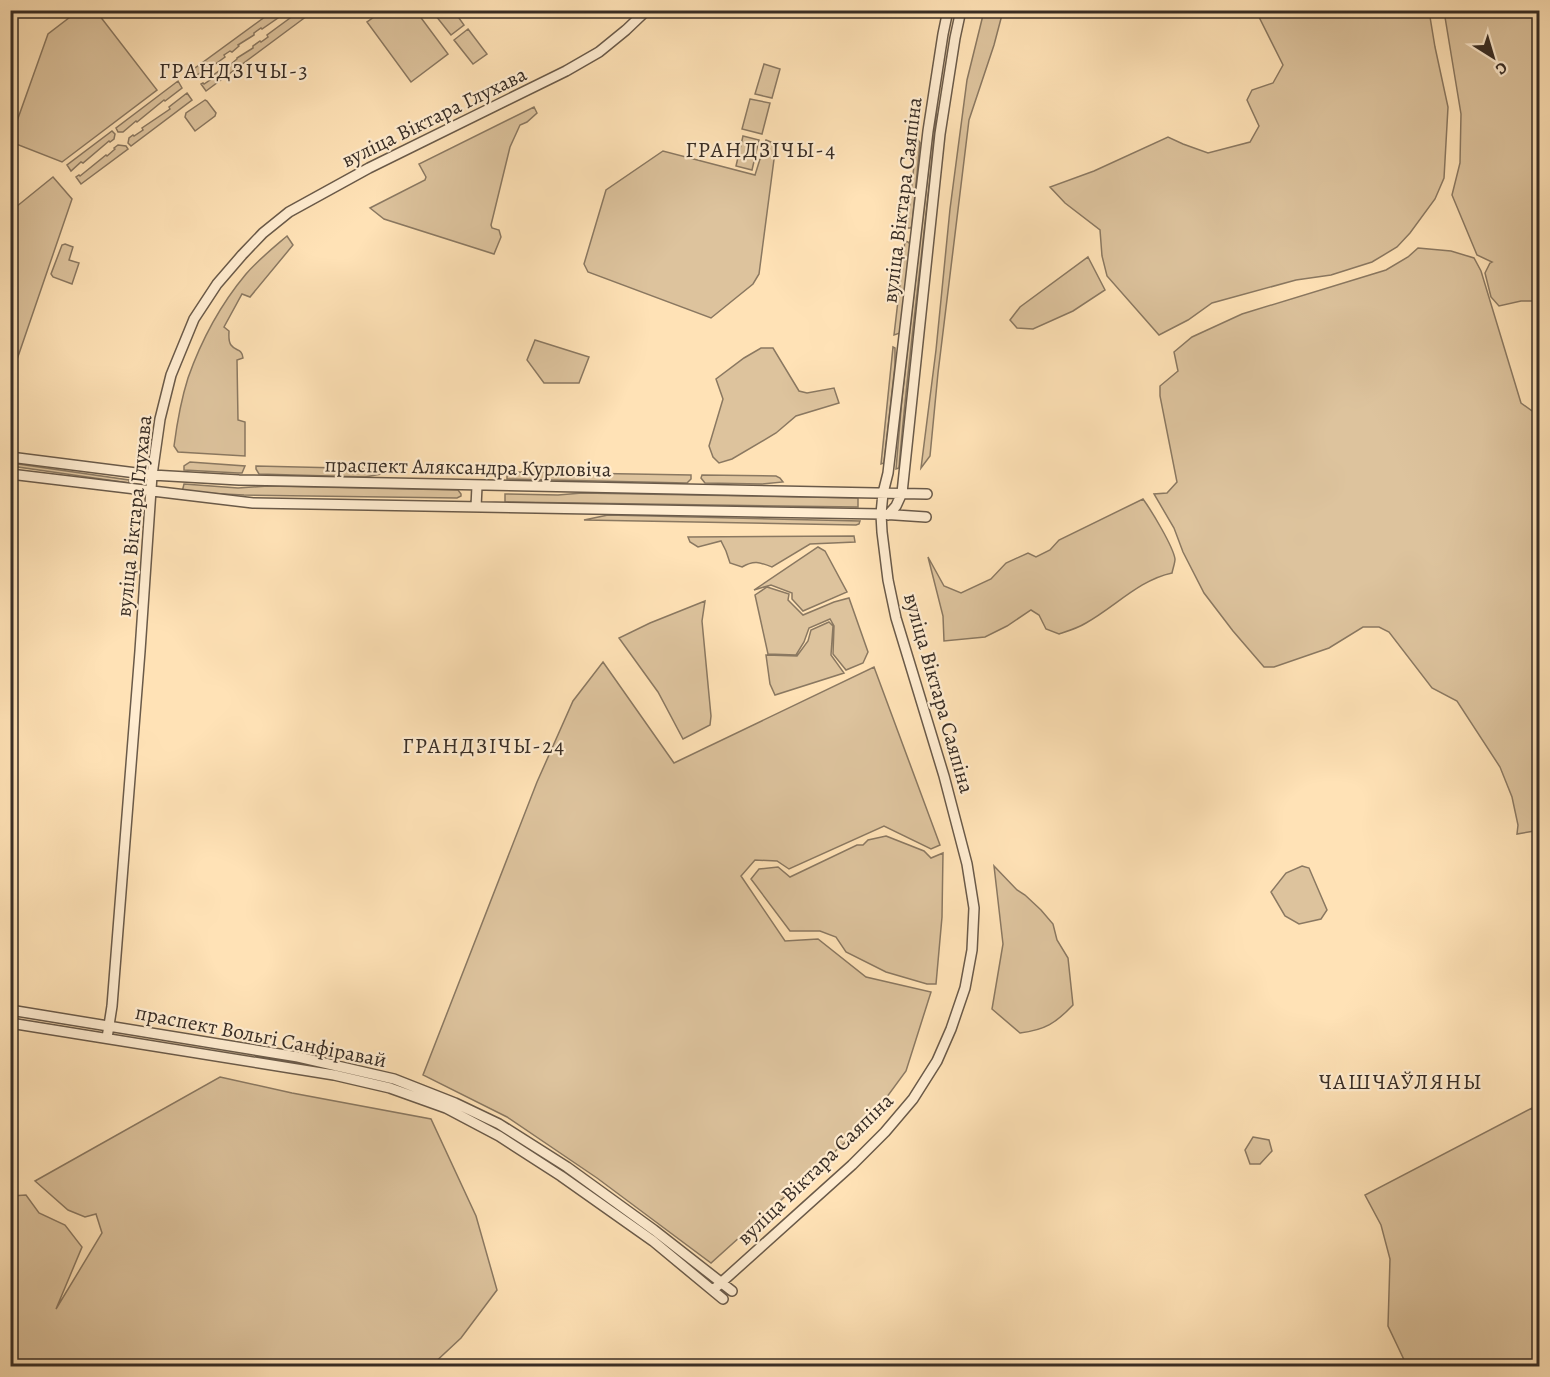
<svg xmlns="http://www.w3.org/2000/svg" width="1550" height="1377" font-family="Alegreya,serif">
<style>
.green{fill:#ddc39d;stroke:#8a7861;stroke-width:1.5}
.lines{fill:none;stroke-linecap:round;stroke-linejoin:round}
.minor-casing{stroke:#6a5a49;stroke-width:12}
.minor{stroke:#ffecd0;stroke-width:9}
.labels{text-anchor:middle;dominant-baseline:central;stroke-width:4.5;stroke-linejoin:round;paint-order:stroke}
.street-label{font-size:21px;fill:#382d25;stroke:#ffecd0}
.neighbourhood-label{font-size:22px;letter-spacing:1.5px;fill:#382d25;stroke:#ffecd0}
</style>
<rect width="100%" height="100%" fill="#ffe2b6"/>
<filter id="stains"><feTurbulence type="fractalNoise" baseFrequency=".00333" numOctaves="4"/><feColorMatrix values="0 0 0 0 .2 0 0 0 0 .09 0 0 0 0 .02 0 0 0 .5 -.17"/></filter>
<radialGradient id="worn" r=".72"><stop offset=".6" stop-color="#630" stop-opacity="0"/><stop offset="1" stop-color="#630" stop-opacity=".3"/></radialGradient>
<path class="green" d="M301 10 309 11 311 13 206 91 201 84 203 83 204 84 213 78 212 76 230 63 231 64 237 59V58L253 48V46L260 41 261 42 268 37 267 35Z
M384 10 416 11 448 54 411 82 367 22Z
M78 11H96L157 90 62 162 11 142V138L48 34Z
M273 11H288L262 29 261 28 254 33V35L238 45 239 46 232 52 230 51 224 55 225 57 207 70 206 69 197 75 198 77 196 78 191 71Z
M432 11H454L464 25 451 35Z
M984 11H1003L994 45 969 120 938 373 930 456 921 468 936 350 950 209 967 80Z
M1256 11H1429L1435 47 1448 107 1444 178 1435 199 1410 233 1397 247 1372 262 1331 275 1296 280 1212 303 1188 320 1159 335 1107 276 1102 256 1100 230 1065 203 1050 187 1094 171 1168 137 1183 144 1208 153 1250 142 1259 126 1247 100 1252 90 1273 83 1283 65Z
M1444 11H1539V301H1521L1499 306 1491 297 1485 273 1490 263 1492 262 1477 255 1452 195 1460 163 1461 114Z
M468 29 487 54 473 64 454 40Z
M764 64 780 69 772 98 755 94Z
M178 81 182 88 165 101 164 100 137 122 136 121 123 132H118L116 128Z
M187 93 192 100 131 146 128 143 129 138 133 135 134 136 143 130 142 128 170 109 169 107Z
M937 93H938C928 219 909 343 899 468L896 469 902 398Z
M750 99 770 103 762 134 742 129Z
M205 100 207 101 216 113 215 116 195 131 185 117 186 113Z
M534 107 537 113 527 122 520 125 510 147 491 225 492 228 499 230 501 237 494 254 384 219 370 208 425 180 426 177 419 164Z
M112 131 115 134 114 139 110 142 109 141 83 163 81 162 71 171 67 165Z
M743 136 759 140 752 170 736 166Z
M917 138 920 143 912 225 911 228H907Z
M766 140 776 144 759 274 753 284 711 318 588 272 584 264 606 190 663 151 755 175Z
M118 145 126 146 128 149 81 184 76 177 79 175 80 176 106 155 107 156 115 149 114 148Z
M53 177 72 199 11 377V211Z
M287 236 293 245 250 297 242 294 224 327 229 331C229 335 228 341 231 345 236 352 242 348 243 358L237 360 238 420 245 422V456L178 452 174 446C177 423 181 400 188 378 201 341 221 304 246 274 258 260 273 248 287 236Z
M905 241 908 242 910 244 909 256 900 333 894 335Z
M65 244 73 247 69 260 79 263 72 284 53 277 51 274 62 245Z
M1418 248 1451 251 1474 258 1481 271 1521 403 1539 416 1540 830 1517 834 1518 825 1512 797 1500 767 1457 701 1432 688 1389 632 1379 627H1363L1329 648 1274 667H1264L1233 631 1204 593 1183 552 1174 528 1154 494 1167 493 1177 482 1160 396V386L1178 371 1174 352 1192 337 1242 314 1386 270 1408 257Z
M1088 257 1105 290 1073 311 1033 329 1017 328 1010 320 1020 307Z
M535 340 589 357 579 383H544L527 360Z
M893 347 895 348V365L884 463 881 464Z
M761 348H773L799 391 807 393 834 388 839 403 796 416 776 433 732 459 719 463 713 457 709 446 723 399 716 379 744 358Z
M190 462 245 466 242 473H238L184 470V466Z
M11 463 129 480V483L11 466Z
M256 466 383 469 387 473 365 477 259 474 256 469Z
M516 472 691 475V479L687 483 507 479V476Z
M702 475 776 476 780 478 783 482 762 484 705 483 701 478Z
M184 484 238 488 268 486 458 490 461 494V496L457 498 244 495 182 492Z
M582 493 858 498V507L505 502V494L558 495Z
M1143 499C1151 510 1173 546 1175 559 1175 563 1173 568 1172 573 1139 580 1115 607 1086 623 1078 628 1068 631 1059 634L1046 629 1039 615 1031 610 1007 626 985 637 944 641 943 616 928 557 944 586 961 593 991 579 1006 563 1028 553 1036 557 1050 550 1059 540Z
M608 515 860 521 859 524 856 525 584 520Z
M854 536 855 542 810 544 772 567C759 562 754 560 742 567L730 563 726 551 721 541 698 547 690 542 688 537Z
M818 547 825 551 847 592 803 611 792 599V593L771 585 754 590Z
M767 587 789 594 788 600 803 615 834 602 849 598 868 652 863 663 846 670 833 654 834 626 830 619 809 628 804 642 796 655 768 654 755 595Z
M705 601 702 621 711 716 710 725 683 739 658 692 619 638 650 623Z
M829 622 833 626 831 655 844 673 775 695 770 684 766 655 797 656 808 641 811 630Z
M603 662 674 763 874 667 940 845 931 849 884 826 789 869 777 861 755 860 741 876 785 941 818 939 866 977 931 992 906 1071 870 1120 711 1263 597 1178 507 1117 423 1075 537 782 573 701Z
M886 836 924 851 931 858 943 853 942 917 936 984H927L886 972 846 952 836 937 820 931H790L751 879 759 869 778 867 790 877 857 845H863L868 840Z
M994 866 1017 890 1025 895 1041 910 1053 924 1057 940 1068 958 1073 1005C1056 1023 1045 1030 1020 1033L992 1009 1003 944Z
M1302 866 1309 868 1327 910 1321 919 1299 924 1285 916 1271 892 1286 873Z
M220 1077 292 1093 431 1119 476 1216 497 1290 461 1338 431 1366H11V1196L26 1195 39 1213 65 1225 82 1247 56 1309 102 1233 96 1214 85 1217 68 1210 35 1181Z
M1532 1108 1540 1126 1539 1364 1535 1366H1407L1388 1326 1390 1259 1381 1225 1365 1195Z
M1253 1137 1269 1140 1272 1151 1260 1164H1250L1245 1150Z"/>
<g class="lines">
<defs>
<path id="minor" d="M10 457 152 475 239 480 927 494
M10 474 253 503 881 514 926 517
M476 507 477 486
M888 515 896 506 902 493 940 134 955 38 961 10
M10 1010 298 1057 394 1079 455 1103 499 1124 567 1167 654 1230 732 1291
M10 1023 334 1075 390 1088 446 1108 499 1136 561 1176 653 1241 723 1299
M107 1038 112 1006 140 651 152 475 160 419 171 375 194 319 217 284 242 255 263 233 289 212 369 168 566 71 599 52 626 30 647 10
M713 1290 852 1165 885 1132 913 1099 937 1061 951 1029 965 988 972 950 974 908 967 864 944 776 896 618 888 580 882 532 881 514 883 493 888 473 928 131 943 34 948 10"/>
</defs>
<use href="#minor" class="minor-casing"/>
<use href="#minor" class="minor"/>
</g>
<g class="labels">
<g class="street-label">
<text transform="translate(434 117) rotate(-26)">вуліца Віктара Глухава</text>
<text transform="translate(902 200) rotate(-83)">вуліца Віктара Саяпіна</text>
<text transform="translate(468 467) rotate(1)">праспект Аляксандра Курловіча</text>
<text transform="translate(134 516) rotate(-84)">вуліца Віктара Глухава</text>
<text transform="translate(939 693) rotate(74)">вуліца Віктара Саяпіна</text>
<text transform="translate(261 1036) rotate(11)">праспект Вольгі Санфіравай</text>
<text transform="translate(815 1169) rotate(-44)">вуліца Віктара Саяпіна</text>
</g>
<g class="neighbourhood-label">
<text x="234" y="71">ГРАНДЗІЧЫ-3</text>
<text x="761" y="150">ГРАНДЗІЧЫ-4</text>
<text x="484" y="746">ГРАНДЗІЧЫ-24</text>
<text x="1401" y="1082">ЧАШЧАЎЛЯНЫ</text>
</g>
</g>
<rect width="1550" height="1377" fill="none" stroke="#ffe2b6" stroke-width="36"/>
<rect x="12" y="12" width="1526" height="1353" fill="none" stroke="#382d25" stroke-width="3"/>
<rect x="18" y="18" width="1514" height="1341" fill="none" stroke="#382d25" stroke-width="1.5"/>
<g transform="translate(1493 57) rotate(143)" stroke="#ffecd0" stroke-width="4.5" paint-order="stroke">
<path d="M0-4.5L10 22L0 15L-10 22Z" fill="#382d25"/>
<text y="-9" font-size="16" font-weight="bold" text-anchor="middle" fill="#382d25">С</text>
</g>
<rect width="100%" height="100%" filter="url(#stains)"/>
<rect width="100%" height="100%" fill="url(#worn)"/>
</svg>
